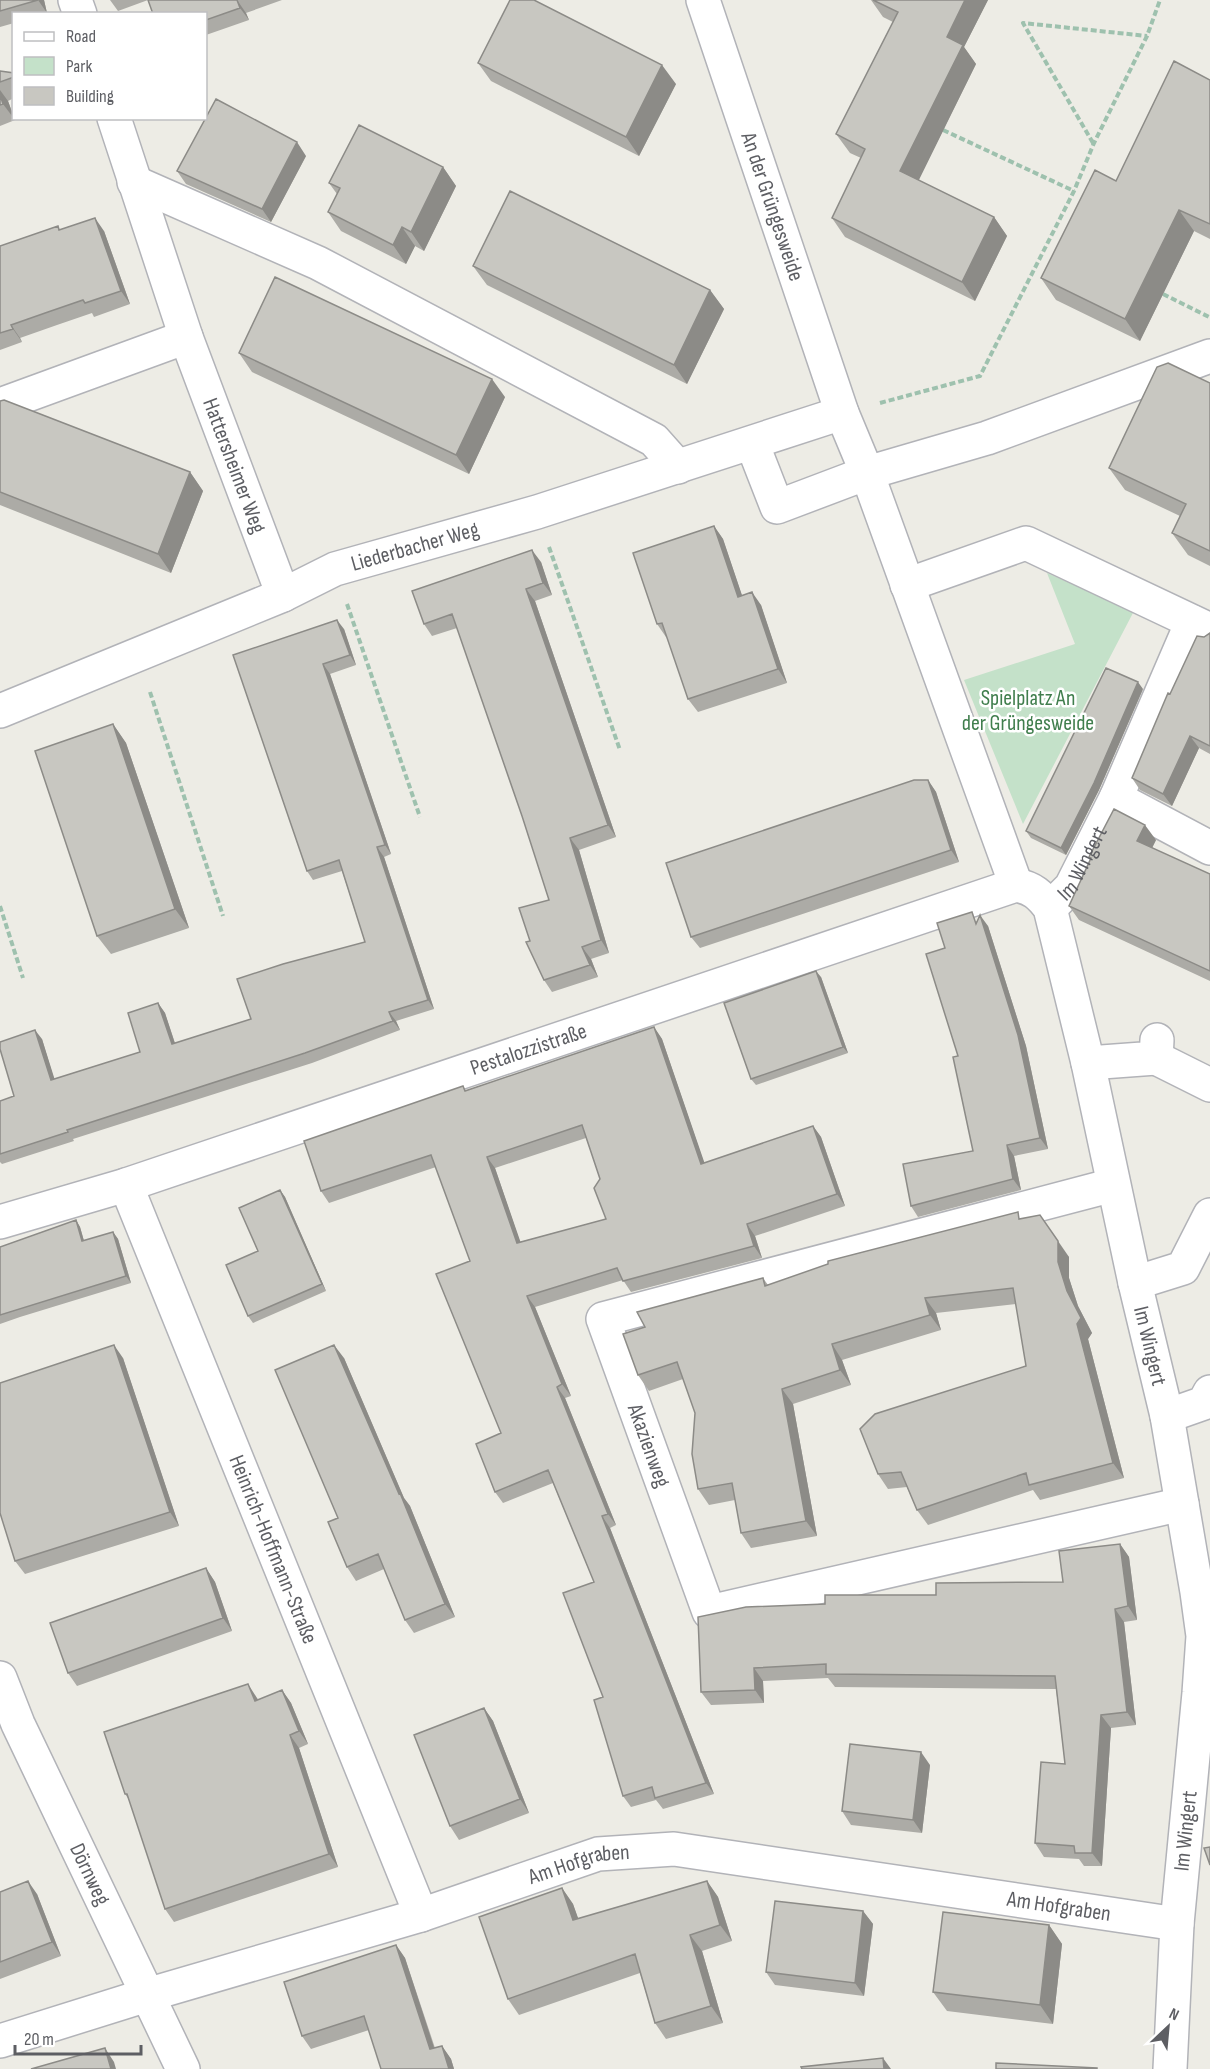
<svg xmlns="http://www.w3.org/2000/svg" width="1210" height="2069" font-family="'Sofia Sans Condensed',sans-serif">
<style>
.green{fill:#c4e1c9}
.lines{fill:none;stroke-linecap:round;stroke-linejoin:round}
.minor-casing{stroke:#b2b3b8;stroke-width:36}
.path{stroke:#9ec1ae;stroke-width:4;stroke-dasharray:6 3;stroke-linecap:butt}
.minor{stroke:#fff;stroke-width:33}
.wall{fill:#acaba6;fill-rule:evenodd}
.shaded-wall{fill:#8c8b87}
.building{fill:#c8c7c1;stroke:#8c8b87;stroke-width:1.5;fill-rule:evenodd}
.labels{text-anchor:middle;dominant-baseline:central;stroke-width:5;stroke-linejoin:round;paint-order:stroke}
.street-label{font-size:22px;fill:#5d5e63;stroke:#fff}
.park-label{font-size:22px;fill:#407e4d;stroke:#fff}
</style>
<rect width="100%" height="100%" fill="#edece5"/>
<path class="green" d="M1047 573 1134 611 1023 824 964 680 1075 644Z"/>
<g class="lines">
<defs>
<g id="minor">
<path d="M75 0 80 14"/>
<path id="s1" d="M703 0 842 413 867 473 1016 885"/>
<path id="s2" d="M114 118 186 337 283 595"/>
<path d="M134 182 318 263 654 440 678 467"/>
<path d="M0 405 186 337"/>
<path d="M752 443 777 507 867 473 987 438 1210 356"/>
<path d="M907 585 1026 543 1210 630"/>
<path id="s3" d="M0 711 283 595 335 569 537 512 842 413"/>
<path d="M1116 798 1210 848"/>
<path id="s4" d="M1050 908 1071 887 1116 798 1192 622"/>
<path d="M1156 1058 1210 1085"/>
<path d="M1088 1063 1156 1058 1157 1040"/>
<path id="s5" d="M126 1185 421 1915"/>
<path id="s6" d="M1113 1185 603 1319 709 1612 1182 1504"/>
<path id="s7" d="M0 1222 126 1185 1016 885C1033 888 1040 895 1050 908L1088 1063 1135 1283 1167 1416 1197 1592 1203 1636 1199 1693 1177 1924 1170 2069"/>
<path d="M1135 1283 1183 1268 1210 1215"/>
<path d="M1167 1416 1204 1403 1210 1392"/>
<path id="s8" d="M0 1678 18 1724 183 2069"/>
<path id="s9" d="M0 2041 147 1995 421 1915 598 1854 674 1849 1177 1924"/>
</g>
</defs>
<use href="#minor" class="minor-casing"/>
<path class="path" d="M943 130 1074 191
M1093 143 1023 23 1147 36
M1163 294 1209 317
M880 403 980 376 1074 191 1094 143 1147 36 1160 0
M549 547 620 750
M347 604 420 817
M150 692 223 916
M0 906 23 978"/>
<use href="#minor" class="minor"/>
</g>
<path class="wall" d="M0 0H44L47 13 14 14V23L0 27Z
M110 0H282L246 13 249 20 206 35V14L148 0 118 11Z
M871 0H988L964 47 976 64 918 180 994 217 1007 236 975 301 845 237 832 218 861 158 850 153 836 134 893 22 883 17Z
M478 63 676 84 639 156 491 81Z
M0 71 14 73V98L8 101 15 120 0 126Z
M1210 80V239L1194 231 1140 341 1056 300 1041 278 1116 181Z
M306 156 271 222 186 184 177 171Z
M443 167 456 186 424 251 415 246 406 264 341 231 328 212 337 194 329 183Z
M58 226 60 230 104 231 130 304 94 317 92 313 57 325 20 338 22 342 0 350V246Z
M473 266 710 290 724 309 687 384 487 285Z
M239 353 505 397 469 474 252 372Z
M1210 383V566L1188 555 1172 533 1180 516 1125 490 1109 468Z
M0 401 190 472 203 491 171 573 0 505Z
M714 526 723 539 742 596 761 605 787 683 698 712 688 699 667 637H666L657 624Z
M541 562 552 595 535 601 616 837 579 850 609 953 591 959 598 977 552 992 544 980 530 941 549 900 522 816 457 628 432 636 424 624Z
M344 629 356 665 330 674 391 854 384 857 434 1009 396 1021 400 1030 312 1063 73 1139 74 1141 2 1164 0 1162V1101L14 1096 42 1039 54 1079 140 1052 158 1003 165 1013 175 1043 251 1019 365 942 342 871 313 880 307 871 233 655Z
M1210 633V754L1199 748 1172 806 1140 790 1132 778 1170 694 1204 637Z
M1143 689 1099 790 1066 855 1031 838 1026 831Z
M113 724 126 743 189 928 111 954 97 936Z
M928 780 936 792 959 862 700 948 691 937Z
M1156 840 1152 848 1210 874V981L1079 920 1069 906 1091 859 1089 857Z
M978 920 988 926 1026 1046 1048 1149 1014 1156 1021 1190 918 1217 911 1206 973 1151 945 948Z
M821 977 848 1053 756 1085 751 1079Z
M654 1027 662 1039 704 1163 813 1126 821 1137 845 1206 755 1236 762 1258 631 1292 623 1280 535 1307 571 1396 565 1398 616 1525 610 1528 714 1794 663 1809 656 1800 631 1807 623 1796 603 1697 594 1582 553 1483 503 1503 495 1492 501 1433 470 1261 436 1167 329 1203 321 1191 463 1086 466 1091ZM586 1138 600 1179 606 1219 520 1242 495 1168Z
M280 1190 285 1197 326 1291 253 1323 248 1316 258 1251Z
M1023 1219 1069 1257V1278L1078 1306 1092 1333 1088 1339 1124 1478 1040 1500 1033 1490 928 1525 917 1510 907 1487 888 1489 878 1474 1026 1366 1016 1304 936 1313 941 1330 842 1360 851 1385 793 1404 817 1536 751 1548 741 1533 735 1500 709 1505 698 1489 695 1413 683 1379 649 1391 638 1375 645 1327 763 1278 768 1285Z
M76 1220 80 1227 84 1241 113 1232 118 1239 131 1283 20 1317 0 1324V1247Z
M123 1358 179 1526 25 1574 15 1561Z
M344 1358 404 1498 410 1506 455 1617 414 1633 405 1620 384 1569 356 1581 347 1567 338 1518Z
M1120 1544 1129 1557 1137 1620 1124 1622 1136 1725 1111 1728 1102 1866H1084L1079 1859 1044 1857 1035 1843 1065 1764 1056 1689 835 1687 828 1678 763 1681 764 1703 711 1705 701 1692 825 1604 936 1595 1063 1582Z
M206 1568 215 1582 232 1631 77 1686 68 1673Z
M282 1690 291 1703 308 1744 299 1748 338 1867 174 1922 165 1909 130 1801 125 1794 257 1698 258 1700Z
M484 1708 493 1721 529 1813 459 1840 450 1826Z
M930 1765 922 1833 851 1825 842 1811Z
M707 1881 718 1897 732 1941 702 1951 723 2023 666 2039 655 2023 640 1973 519 2015 508 1999 562 1888 573 1904 578 1919Z
M0 1892 37 1894 61 1956 0 1979Z
M863 1911 873 1924 864 1996 775 1985 766 1972Z
M1049 1925 1062 1944 1053 2024 947 2011 933 1992Z
M396 1945 405 1958 435 2048 442 2046 451 2059 454 2069H381L369 2030 311 2049 302 2036Z"/>
<path class="shaded-wall" d="M38 0H44L47 13Z
M237 0 246 13 249 20 240 8Z
M965 0H988L964 47 976 64 914 190 900 171 947 37Z
M662 65 676 84 639 156 626 137Z
M0 90 8 101 15 120 3 104 0 95Z
M297 142 306 156 271 222 262 209Z
M443 167 456 186 424 251 411 232Z
M1179 210 1194 231 1140 341 1125 319Z
M994 217 1007 236 975 301 962 282Z
M95 218 104 231 130 304 121 291Z
M402 227 415 246 406 264 393 245Z
M710 290 724 309 687 384 674 365Z
M11 325 20 338 22 342 13 329Z
M492 379 505 397 469 474 456 455Z
M190 472 203 491 171 573 158 554Z
M714 526 723 539 747 610 738 597Z
M532 550 541 562 552 595 543 583Z
M526 589 535 601 616 837 608 825Z
M752 592 761 605 787 683 778 669Z
M337 620 344 629 356 665 350 655Z
M323 664 330 674 391 854 385 845Z
M1138 682 1143 689 1099 790 1066 855 1061 848Z
M113 724 126 743 189 928 175 909Z
M1190 736 1199 748 1172 806 1163 794Z
M928 780 936 792 959 862 951 850Z
M1145 825 1156 840 1148 856 1137 841Z
M570 838 579 850 609 953 601 940Z
M377 847 384 857 434 1009 428 1000Z
M980 915 988 926 1026 1046 1048 1149 1040 1138Z
M582 947 591 959 598 977 590 965Z
M816 971 821 977 848 1053 843 1047Z
M158 1003 165 1013 178 1053 172 1044Z
M389 1012 396 1021 400 1030 393 1021Z
M654 1027 662 1039 709 1176 701 1164Z
M35 1030 42 1039 58 1090 51 1080Z
M813 1126 821 1137 845 1206 837 1194Z
M1007 1145 1014 1156 1021 1190 1013 1179Z
M487 1157 495 1168 525 1255 517 1243Z
M280 1190 285 1197 326 1291 322 1284Z
M76 1220 80 1227 86 1248 82 1241Z
M747 1224 755 1236 762 1258 754 1246Z
M113 1232 118 1239 131 1283 126 1276Z
M1058 1241 1069 1257V1278L1078 1306 1092 1333 1088 1339 1124 1478 1113 1463 1067 1291 1058 1262Z
M527 1296 535 1307 571 1396 562 1384Z
M925 1298 936 1313 941 1330 930 1315Z
M832 1344 842 1360 851 1385 840 1370Z
M114 1345 123 1358 179 1526 170 1512Z
M334 1345 344 1358 404 1498 410 1506 455 1617 445 1604Z
M557 1387 565 1398 616 1525 608 1514Z
M782 1389 793 1404 817 1536 806 1521Z
M602 1516 610 1528 714 1794 706 1783Z
M1120 1544 1129 1557 1137 1620 1128 1606Z
M206 1568 215 1582 232 1631 223 1618Z
M1115 1609 1124 1622 1136 1725 1127 1712Z
M754 1668 763 1681 764 1703 755 1690Z
M248 1684 257 1698 264 1714 255 1701Z
M282 1690 291 1703 308 1744 299 1731Z
M484 1708 493 1721 529 1813 520 1799Z
M1101 1715 1111 1728 1102 1866 1092 1853Z
M290 1735 299 1748 338 1867 329 1854Z
M921 1752 930 1765 922 1833 913 1820Z
M28 1881 37 1894 61 1956 52 1942Z
M707 1881 718 1897 732 1941 720 1925Z
M562 1888 573 1904 585 1937 573 1920Z
M863 1911 873 1924 864 1996 855 1983Z
M1049 1925 1062 1944 1053 2024 1040 2005Z
M690 1935 702 1951 723 2023 711 2006Z
M396 1945 405 1958 439 2063 430 2049Z
M442 2046 451 2059 454 2069H449Z
M105 2048 114 2062 116 2069H111Z
M883 2058 891 2069H884Z"/>
<path class="building" d="M0 0H38L0 11Z
M148 0H237L240 8 206 20V14H153Z
M510 0H534L662 65 626 137 478 63Z
M873 0H965L947 37 963 45 900 171 994 217 962 282 832 218 865 149 836 134 898 12Z
M1174 61 1210 80V224L1179 210 1125 319 1041 278 1095 170 1116 181Z
M0 71 14 73V77L0 82Z
M0 95 3 104 0 105Z
M216 99 297 142 262 209 177 171Z
M359 125 443 167 411 232 402 227 393 245 328 212 340 188 329 183Z
M510 191 710 290 674 365 473 266Z
M95 218 121 291 85 303 83 300 48 312 11 325 13 329 0 333V246L58 226 59 230Z
M275 277 492 379 456 455 239 353Z
M1168 363 1210 383V551L1172 533 1186 504 1109 468 1157 367Z
M4 400 190 472 158 554 0 492V401Z
M714 526 738 597 752 592 778 669 688 699 662 623 657 624 633 553Z
M532 550 543 583 526 589 608 825 570 838 601 940 582 947 590 965 544 980 526 942 530 941 519 908 549 900 522 816 452 614 424 624 412 591Z
M337 620 350 655 323 664 385 845 377 847 428 1000 389 1012 393 1021 305 1053 67 1130 68 1132 0 1154V1101L14 1096 0 1049V1042L35 1030 51 1080 140 1052 128 1013 158 1003 172 1044 251 1019 237 979 283 964 365 942 339 860 307 871 233 655Z
M1210 633V746L1190 736 1163 794 1132 778 1168 693 1170 694 1197 636 1204 637Z
M1106 668 1138 682 1094 783 1061 848 1026 831Z
M113 724 175 909 97 936 35 751Z
M914 780H928L951 850 691 937 666 863Z
M1114 809 1145 825 1137 841 1210 874V971L1069 906 1091 858 1089 857Z
M972 912 976 924 980 915 1018 1035 1040 1138 1007 1145 1013 1179 911 1206 903 1164 973 1151 953 1057 958 1056 926 954 945 948 937 923Z
M816 971 843 1047 751 1079 724 1003Z
M654 1027 701 1164 813 1126 837 1194 747 1224 754 1246 623 1281 617 1268 527 1296 562 1384 557 1387 608 1514 602 1516 706 1783 655 1798 652 1787 623 1796 594 1700 603 1697 563 1593 594 1582 548 1470 495 1492 476 1444 501 1433 436 1274 470 1261 431 1155 321 1191 304 1141 463 1086 465 1091ZM582 1125 600 1179 594 1188 606 1219 517 1243 487 1157Z
M280 1190 322 1284 248 1316 226 1265 258 1251 239 1208Z
M1018 1212 1019 1219 1040 1215 1058 1241V1262L1067 1291 1081 1318 1077 1324 1113 1463 1029 1485 1026 1473 917 1510 901 1472 878 1474 860 1429 875 1414 1026 1366 1013 1288 925 1298 930 1315 832 1344 840 1370 782 1389 806 1521 741 1533 732 1483 698 1489 692 1454 695 1413 677 1362 638 1375 623 1334 645 1327 637 1312 763 1278 765 1286 828 1264V1261Z
M76 1220 82 1241 113 1232 126 1276 0 1315V1247Z
M114 1345 170 1512 15 1561 0 1513V1383Z
M334 1345 399 1494 400 1493 445 1604 405 1620 378 1554 347 1567 328 1522 338 1518 275 1370Z
M1120 1544 1128 1606 1115 1609 1127 1712 1101 1715 1092 1853H1075L1074 1846 1035 1843 1041 1762 1065 1764 1055 1676 826 1674V1664L754 1668 755 1690 701 1692 698 1617 746 1607 825 1604V1595H936V1583L1063 1582 1059 1551Z
M206 1568 223 1618 68 1673 50 1623Z
M248 1684 255 1701 282 1690 299 1731 290 1735 329 1854 165 1909 127 1794H125L104 1732Z
M484 1708 520 1799 450 1826 414 1735Z
M850 1744 921 1752 913 1820 842 1811Z
M1210 1847V1865L1204 1848Z
M28 1881 52 1942 0 1962V1892Z
M707 1881 720 1925 690 1935 711 2006 655 2023 635 1954 508 1999 479 1917 562 1888 573 1920Z
M775 1901 863 1911 855 1983 766 1972Z
M943 1912 1049 1925 1040 2005 933 1992Z
M396 1945 430 2049 442 2046 449 2069H381L364 2016 302 2036 284 1982Z
M105 2048 111 2069H31Z
M883 2058 884 2069H802L801 2067Z
M996 2063 1097 2068V2069H996Z"/>
<g class="labels">
<g class="street-label">
<text stroke="none"><textPath href="#s1" startOffset="218">An der Grüngesweide</textPath></text>
<text stroke="none"><textPath href="#s2" startOffset="368">Hattersheimer Weg</textPath></text>
<text stroke="none"><textPath href="#s3" startOffset="447">Liederbacher Weg</textPath></text>
<text stroke="none"><textPath href="#s4" startOffset="56">Im Wingert</textPath></text>
<text stroke="none"><textPath href="#s7" startOffset="556">Pestalozzistraße</textPath></text>
<text stroke="none"><textPath href="#s7" startOffset="1562">Im Wingert</textPath></text>
<text stroke="none"><textPath href="#s6" startOffset="662">Akazienweg</textPath></text>
<text stroke="none"><textPath href="#s5" startOffset="393">Heinrich-Hoffmann-Straße</textPath></text>
<text transform="translate(1186 1831) rotate(-84)">Im Wingert</text>
<text stroke="none"><textPath href="#s9" startOffset="606">Am Hofgraben</textPath></text>
<text stroke="none"><textPath href="#s8" startOffset="216">Dörnweg</textPath></text>
<text stroke="none"><textPath href="#s9" startOffset="1092">Am Hofgraben</textPath></text>
</g>
<g class="park-label">
<text x="1028" y="698">Spielplatz An<tspan x="1028" dy="25">der Grüngesweide</tspan></text>
</g>
</g>
<rect x="12" y="12" width="195" height="108" fill="#ffffff" stroke="#bebfc1" stroke-width="1.5"/>
<rect x="24" y="32" width="30" height="9" fill="#ffffff" stroke="#bebfc1" stroke-width="1.5"/>
<text x="66" y="42" font-size="18" fill="#5d5e63">Road</text>
<rect x="24" y="57" width="30" height="18" fill="#c4e1c9" stroke="#bebfc1" stroke-width="1.5"/>
<text x="66" y="72" font-size="18" fill="#5d5e63">Park</text>
<rect x="24" y="87" width="30" height="18" fill="#c8c7c1" stroke="#bebfc1" stroke-width="1.5"/>
<text x="66" y="102" font-size="18" fill="#5d5e63">Building</text>
<g transform="translate(1168 2027) rotate(26)" stroke="#ffffff" stroke-width="4.5" paint-order="stroke">
<path d="M0-4.5L10 22L0 15L-10 22Z" fill="#5d5e63"/>
<text y="-9" font-size="16" font-weight="bold" text-anchor="middle" fill="#5d5e63">N</text>
</g>
<path d="M15 2045v9h126v-9" fill="none" stroke="#5d5e63" stroke-width="3"/>
<text x="24" y="2045" font-size="18" fill="#5d5e63" stroke="#ffffff" stroke-width="4.5" paint-order="stroke">20 m</text>
</svg>
